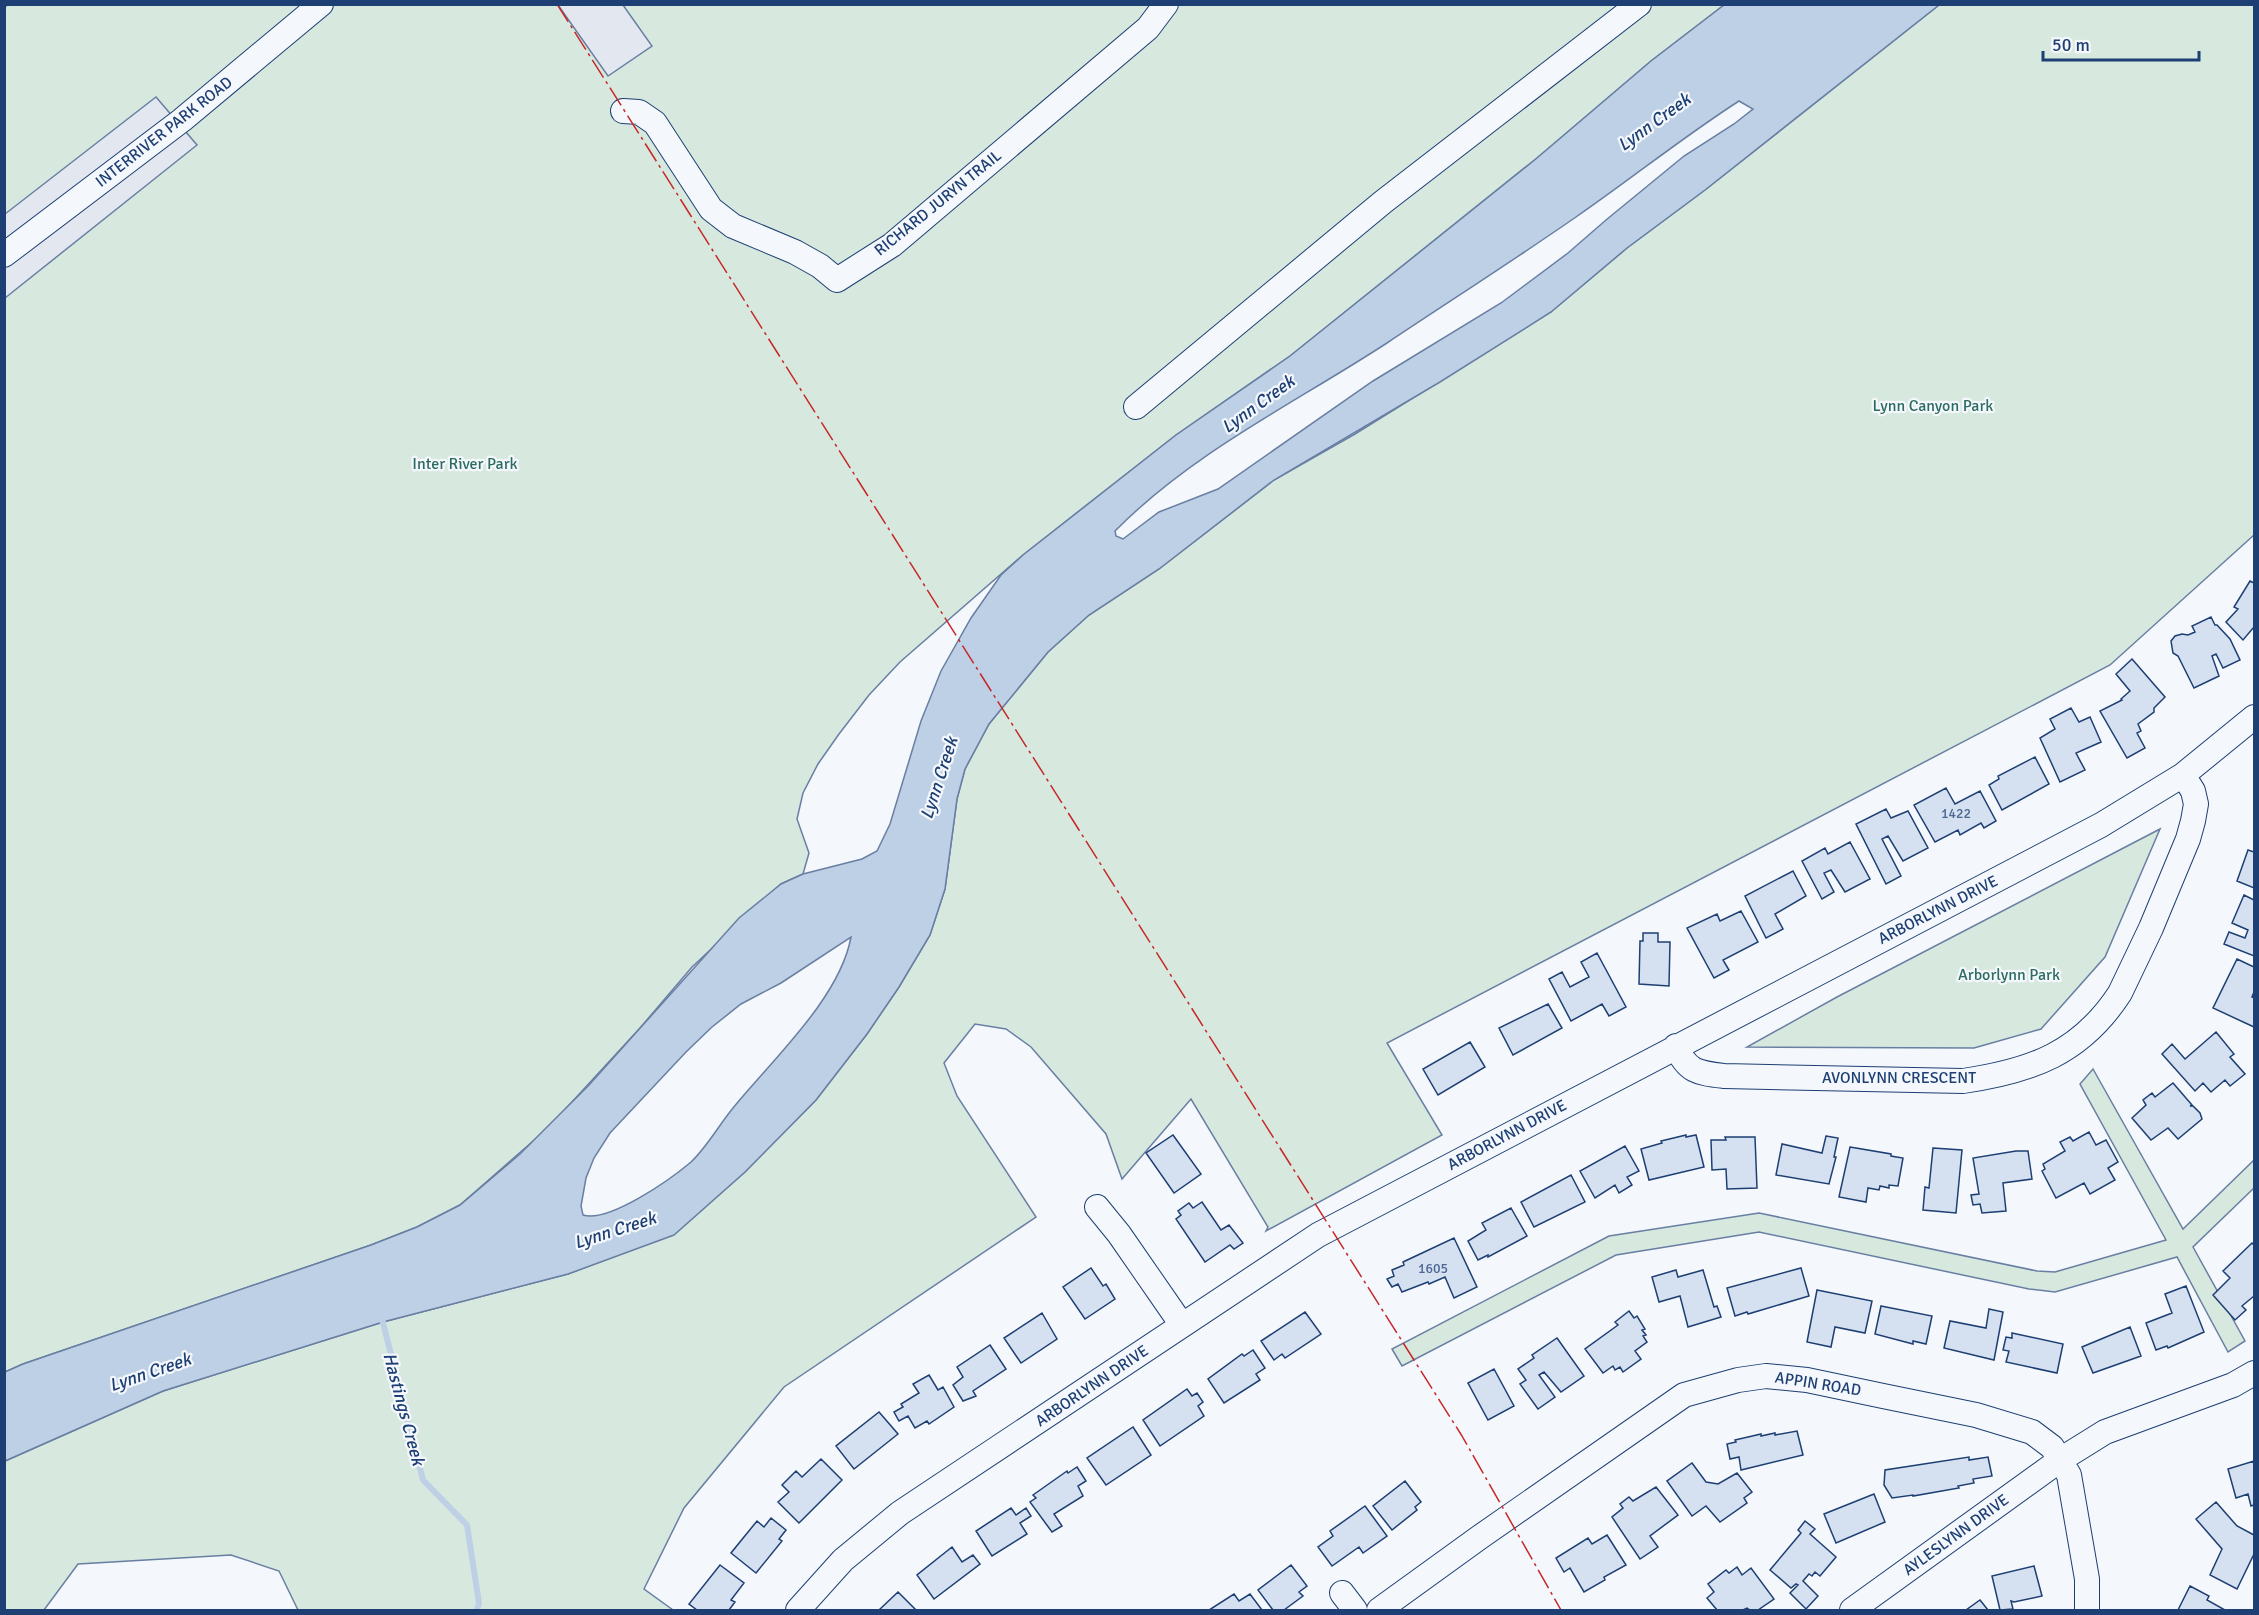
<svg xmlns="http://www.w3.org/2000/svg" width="2259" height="1615" font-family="Signika,sans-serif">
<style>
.green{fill:#d7e8df;stroke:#687fa3;stroke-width:1.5}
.parking{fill:#e3e8f0;stroke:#687fa3;stroke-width:1.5}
.water{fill:#bed0e5;stroke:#687fa3;stroke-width:1.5;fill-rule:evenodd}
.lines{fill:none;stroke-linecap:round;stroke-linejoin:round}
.stream{stroke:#bed0e5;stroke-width:6}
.building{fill:#d5e0f0;stroke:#1d3f73;stroke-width:1.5}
.minor-casing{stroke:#1d3f73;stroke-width:26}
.minor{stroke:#f4f7fb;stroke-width:24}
.fence{stroke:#1d3f73;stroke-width:1.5;stroke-dasharray:8 3;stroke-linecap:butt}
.power{stroke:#c62828;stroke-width:1.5;stroke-dasharray:21 4.5 3 4.5;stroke-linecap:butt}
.labels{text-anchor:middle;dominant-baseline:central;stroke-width:4.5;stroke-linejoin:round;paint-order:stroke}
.number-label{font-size:14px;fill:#4b6792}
.street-label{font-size:16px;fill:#1d3f73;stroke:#f4f7fb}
.park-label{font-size:16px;fill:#2c6c60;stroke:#f4f7fb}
.water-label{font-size:18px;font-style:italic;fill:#1d3f73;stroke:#f4f7fb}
</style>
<rect width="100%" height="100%" fill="#f4f7fb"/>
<path class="green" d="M4 5H1724L1651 61 1537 158 1290 356 1176 435 1023 555 900 662 869 695 839 734 818 764 803 793 797 819 809 853 803 874 781 884 692 967 640 1028 548 1128 460 1205 417 1227 371 1245 23 1364 5 1372Z
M1939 5H2254V535L2110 665 1387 1043 1442 1135 1266 1231 1268 1227 1191 1099 1122 1179 1106 1134 1031 1047 1006 1029 975 1024 944 1063 957 1096 1036 1217 784 1387 684 1508 644 1589 673 1610H298L279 1571 231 1555 78 1564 44 1610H5V1461L163 1391 383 1322 568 1274 674 1234 745 1172 816 1100 867 1034 899 987 930 935 945 889 957 799 965 769 989 724 1048 652 1089 615 1159 569 1274 480 1355 434 1551 312 1627 248 1705 190Z
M2160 829 2105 957 2041 1029 1974 1048 1747 1047 1837 997Z
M2093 1069 2183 1229 2254 1160V1188L2193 1247 2245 1341 2228 1352 2177 1257 2055 1292 2029 1289 1759 1232 1616 1255 1402 1366 1392 1349 1609 1236 1759 1213 2037 1271 2055 1272 2166 1240 2080 1084Z"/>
<path class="parking" d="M558 5H623L652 46 608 76Z
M156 97 197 145 5 298V214Z"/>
<path class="water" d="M1724 5H1939L1705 190 1627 248 1551 312 1440 382 1274 480 1159 569 1089 615 1048 652 989 724 965 769 957 799 945 889 930 935 899 987 867 1034 816 1100 745 1172 674 1235 568 1274 383 1322 163 1391 5 1461V1372L23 1364 371 1245 417 1227 460 1205 520 1154 589 1085 739 918 781 884 803 874 862 859 877 851 890 824 921 721 941 671 971 618 1001 575 1023 555 1176 435 1290 356 1537 158 1651 61ZM1739 101 1753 109 1734 124 1684 156 1606 220 1568 253 1501 303 1373 381 1218 489 1159 512 1123 539 1116 536 1115 531C1193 452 1295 403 1387 343 1450 301 1514 260 1576 217 1631 179 1683 137 1739 101ZM851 937C840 998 772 1060 733 1108 719 1125 707 1147 691 1162 671 1179 609 1223 583 1215L581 1206 586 1178 594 1158 610 1133 686 1052 712 1027 741 1004 781 983Z"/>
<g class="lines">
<path class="stream" d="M381 1315 423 1480 467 1525 479 1603 477 1610"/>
</g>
<path class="building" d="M2250 581 2254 583V627L2243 640 2226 622 2238 609 2234 607Z
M2211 617 2215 625H2217L2230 639 2240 660 2223 668 2216 654 2212 656 2219 676 2194 688 2178 656 2173 653 2171 641 2175 636 2182 634 2188 635 2195 632 2192 626Z
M2132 659 2165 697 2154 708V712L2138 724 2141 731 2137 733 2145 748 2127 758 2100 711 2122 700 2121 699 2130 691 2116 674Z
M2071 708 2079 722 2090 717 2101 742 2076 753 2085 770 2060 782 2040 738 2055 729 2050 719Z
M2035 757 2049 784 2002 810 1989 785 1999 779 1998 776Z
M1946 788 1955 804 1980 791 1996 821 1984 828 1981 823 1960 835 1958 830 1935 842 1914 805Z
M1886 809 1891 818 1908 811 1928 848 1903 861 1888 836 1882 839 1901 876 1886 884 1856 824Z
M1850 842 1870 879 1845 892 1831 870 1824 873 1834 892 1822 899 1802 861 1825 848 1828 854Z
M2248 850 2254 852V888L2237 881Z
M1793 871 1806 896 1775 914 1783 929 1766 938 1745 896Z
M2244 895 2254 900V956L2224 944 2229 932 2245 938 2248 930 2232 923Z
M1741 911 1758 942 1723 960 1729 970 1714 978 1687 928 1717 914 1720 921Z
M1643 933H1658V942H1670L1669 986 1639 984 1640 941H1643Z
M1597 953 1626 1007 1609 1016 1602 1004 1571 1021 1549 979 1562 972 1570 987 1589 977 1581 962Z
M2237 959 2254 967V992L2252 997 2254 998V1027L2213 1008Z
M1548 1004 1562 1028 1513 1055 1499 1028Z
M2216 1032 2234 1054 2230 1057 2245 1074 2230 1086 2225 1080 2211 1092 2203 1083 2195 1091 2162 1054 2172 1044 2185 1059Z
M1470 1042 1485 1067 1438 1095 1423 1069Z
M2173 1083 2192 1105 2190 1106H2193L2200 1113 2202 1119 2178 1139 2168 1128 2151 1140 2132 1118 2146 1105 2143 1100 2152 1093 2155 1097Z
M2089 1132 2096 1145 2106 1140 2118 1162 2108 1168 2115 1180 2090 1194 2084 1183 2056 1198 2042 1171 2045 1169 2043 1164 2065 1151 2060 1142 2070 1137 2073 1141Z
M1173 1135 1201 1174 1174 1193 1146 1153Z
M1686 1135V1137L1696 1135 1704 1167 1649 1180 1641 1149 1662 1143 1661 1141Z
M1826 1136 1838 1138 1834 1157H1836L1829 1184 1776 1175 1782 1144 1822 1153Z
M1725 1137H1755L1757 1188 1727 1189 1726 1169 1712 1170 1711 1140H1726Z
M1625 1146 1639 1171 1627 1177 1632 1185 1619 1193 1615 1185 1595 1198 1580 1171Z
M1850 1147 1891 1154V1156L1903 1158 1898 1186 1889 1185V1188L1880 1186 1879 1190 1868 1188 1866 1202 1839 1197Z
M1933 1148 1962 1150 1956 1213 1923 1210 1925 1187 1929 1188Z
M2016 1151H2028L2032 1179 2003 1183 2006 1211 1982 1213 1980 1204 1973 1205 1971 1195 1979 1194 1973 1158Z
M1571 1175 1585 1202 1534 1227 1521 1202Z
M1202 1202 1221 1230 1229 1225 1243 1243 1234 1249 1230 1245 1205 1262 1176 1219 1181 1215 1178 1211 1189 1203 1193 1208Z
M1511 1208 1527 1236 1488 1257V1255L1478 1260 1468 1241 1486 1230 1482 1223Z
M1454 1238 1477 1287 1454 1298 1445 1277 1429 1284 1428 1282 1402 1292 1398 1284 1392 1287 1387 1279 1394 1276 1392 1270 1404 1265 1403 1262Z
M2252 1243 2254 1245V1296L2242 1306 2246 1310 2235 1320 2213 1295 2230 1278 2223 1271Z
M1091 1268 1103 1286 1106 1284 1115 1299 1085 1319 1063 1287Z
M1801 1268 1809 1296 1748 1314 1747 1312 1735 1316 1727 1288Z
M1676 1270 1678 1277 1703 1270 1714 1307 1717 1306 1721 1317 1688 1327 1680 1296 1659 1302 1652 1277Z
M2186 1286 2204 1332 2168 1348 2167 1346 2156 1350 2146 1323 2172 1313 2165 1294Z
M1817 1290 1872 1301 1865 1333 1835 1327 1831 1347 1807 1342Z
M1881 1306 1932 1316 1926 1344 1913 1341V1344L1875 1334Z
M1989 1309 2003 1312 1994 1360 1944 1348 1950 1321 1986 1328Z
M1629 1311 1634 1318 1637 1316 1645 1329 1642 1330 1646 1335 1643 1336 1647 1342 1635 1351 1641 1359 1623 1372 1620 1367 1615 1370 1613 1366 1603 1373 1585 1349 1618 1325 1615 1322Z
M1305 1312 1321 1334 1285 1358 1282 1354 1274 1360 1261 1341Z
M1042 1313 1057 1339 1021 1363 1004 1338Z
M2130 1327 2141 1356 2093 1373 2082 1347Z
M2012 1333 2063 1344 2057 1373 2006 1362 2009 1351 2003 1350 2006 1337 2012 1338Z
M1557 1338 1584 1376 1561 1392 1544 1372 1539 1375 1555 1397 1538 1409 1520 1384 1526 1380 1518 1369 1534 1358 1532 1355Z
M990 1345 1006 1369 973 1391 976 1396 963 1401 953 1385 963 1377 957 1367Z
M1253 1350 1265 1368 1256 1374 1260 1380 1224 1403 1208 1379 1242 1354 1244 1356Z
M1494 1369 1514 1406 1488 1420 1468 1383Z
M929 1375 938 1390 943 1387 954 1407 929 1424 927 1421 915 1428 908 1416 899 1421 894 1412 903 1407 901 1404 919 1393 913 1384Z
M1187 1389 1192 1396 1197 1393 1203 1402 1198 1406 1204 1416 1160 1446 1143 1420Z
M879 1412 898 1434 854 1469 836 1446Z
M1133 1427 1151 1455 1106 1485 1087 1458Z
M1797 1431 1803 1455 1741 1470 1739 1457 1730 1459 1727 1444 1736 1442 1735 1440 1761 1434V1436L1775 1433V1435Z
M1969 1457V1460L1988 1457 1992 1476 1973 1479 1974 1483 1958 1486 1959 1488 1913 1496V1495L1892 1498 1884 1485 1885 1470Z
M821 1459 842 1480 799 1523 778 1502 789 1492 782 1485 796 1471 802 1477Z
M2254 1461V1505L2251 1506 2248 1494 2236 1498 2228 1469Z
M1692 1463 1706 1482 1718 1484 1737 1473 1752 1492 1744 1498 1747 1503 1720 1522 1706 1506 1692 1516 1667 1481Z
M1077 1467 1086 1481 1078 1486 1083 1496 1054 1514 1062 1526 1052 1532 1030 1502 1036 1498 1033 1495 1067 1471 1068 1473Z
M1405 1481 1421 1502 1415 1507 1417 1510 1392 1530 1373 1506Z
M1656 1487 1678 1515 1650 1536 1658 1547 1640 1559 1612 1517 1623 1508 1620 1504 1629 1497 1633 1501Z
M1874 1494 1885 1522 1836 1543 1824 1514Z
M2216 1502 2237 1526 2254 1535V1554L2237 1589 2210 1575 2222 1549 2196 1519Z
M1365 1506 1387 1536 1363 1553 1359 1547 1332 1566 1318 1547 1333 1536 1330 1531Z
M1011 1508 1016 1515 1026 1508 1031 1516 1020 1523 1027 1534 992 1556 976 1531Z
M771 1518 786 1530 779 1539 782 1541 756 1573 731 1553 757 1521 764 1527Z
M1805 1521 1815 1529 1810 1534 1836 1557 1820 1576 1815 1572 1812 1576 1809 1574 1803 1581 1818 1596 1806 1609 1790 1593 1798 1585 1796 1584 1791 1588 1770 1570 1801 1533 1798 1530Z
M1607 1535 1626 1565 1604 1577 1605 1580 1584 1592 1570 1568 1564 1572 1556 1558 1588 1538 1592 1544Z
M952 1547 962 1562 973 1555 980 1564 934 1599 917 1575Z
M720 1565 744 1583 731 1600 735 1602 729 1610H697L689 1604Z
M1291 1565 1307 1586 1299 1592 1303 1596 1284 1610H1273L1258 1590Z
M2034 1566 2042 1596 2014 1602 2011 1601 2013 1609 2000 1610 1992 1576Z
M1737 1567 1742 1575 1751 1568 1774 1599 1758 1610H1750L1747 1608 1743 1610H1717L1707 1598 1714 1592 1708 1584 1726 1570 1729 1573Z
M2190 1586 2209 1596 2207 1600 2225 1610H2178Z
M898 1592 916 1610H879Z
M1234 1594 1239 1601 1250 1594 1262 1610H1209Z
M1980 1600 1988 1610H1966Z"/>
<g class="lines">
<defs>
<path id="minor" d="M623 111 639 112 655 123 711 209 733 226 795 252 820 266 837 280 892 245 1148 28 1166 4
M4 255 182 120 321 4
M1136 407 1383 202 1639 4
M1676 1046C1687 1072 1698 1073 1724 1076L1963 1081C2032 1071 2081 1053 2120 993L2151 928 2188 839 2193 821 2196 804 2193 791 2183 775
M1097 1207 1119 1234 1182 1325
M1342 1593 1355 1610
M798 1610 843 1560 900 1513 1318 1235 2101 825 2183 775 2254 717
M1379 1610 1480 1537 1684 1395 1738 1380 1766 1376 1807 1380 1883 1396 1976 1415 2032 1432 2052 1447 2069 1475 2087 1579V1610
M1852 1610 2060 1460 2105 1432 2233 1385 2254 1373"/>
</defs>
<use href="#minor" class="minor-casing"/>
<use href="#minor" class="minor"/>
<path class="fence" d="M4 8 8 4"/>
<path class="power" d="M557 4 1462 1436 1561 1610"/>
</g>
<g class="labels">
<g class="number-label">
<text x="1956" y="813">1422</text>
<text x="1433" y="1268">1605</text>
</g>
<g class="street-label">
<text transform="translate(164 132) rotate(-38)">INTERRIVER PARK ROAD</text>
<text transform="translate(938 203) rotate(-39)">RICHARD JURYN TRAIL</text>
<text transform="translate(1938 910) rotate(-27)">ARBORLYNN DRIVE</text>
<text x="1899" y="1078">AVONLYNN CRESCENT</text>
<text transform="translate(1507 1135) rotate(-28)">ARBORLYNN DRIVE</text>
<text transform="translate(1818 1384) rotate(9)">APPIN ROAD</text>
<text transform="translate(1092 1386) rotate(-34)">ARBORLYNN DRIVE</text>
<text transform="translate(1956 1535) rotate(-36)">AYLESLYNN DRIVE</text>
</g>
<g class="park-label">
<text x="1933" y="406">Lynn Canyon Park</text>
<text x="465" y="464">Inter River Park</text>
<text x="2009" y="975">Arborlynn Park</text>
</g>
<g class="water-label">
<text transform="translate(1654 122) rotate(-36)">Lynn Creek</text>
<text transform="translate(1258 404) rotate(-36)">Lynn Creek</text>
<text transform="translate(939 778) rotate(-72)">Lynn Creek</text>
<text transform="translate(615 1230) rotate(-18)">Lynn Creek</text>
<text transform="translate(150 1372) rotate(-19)">Lynn Creek</text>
<text transform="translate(404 1409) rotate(75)">Hastings Creek</text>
</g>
</g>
<rect width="2259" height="1615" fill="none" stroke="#1d3f73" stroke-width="12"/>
<path d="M2043 51v9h156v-9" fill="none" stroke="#1d3f73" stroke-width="3"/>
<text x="2052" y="51" font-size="18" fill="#1d3f73" stroke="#f4f7fb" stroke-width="4.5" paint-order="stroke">50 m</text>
</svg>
